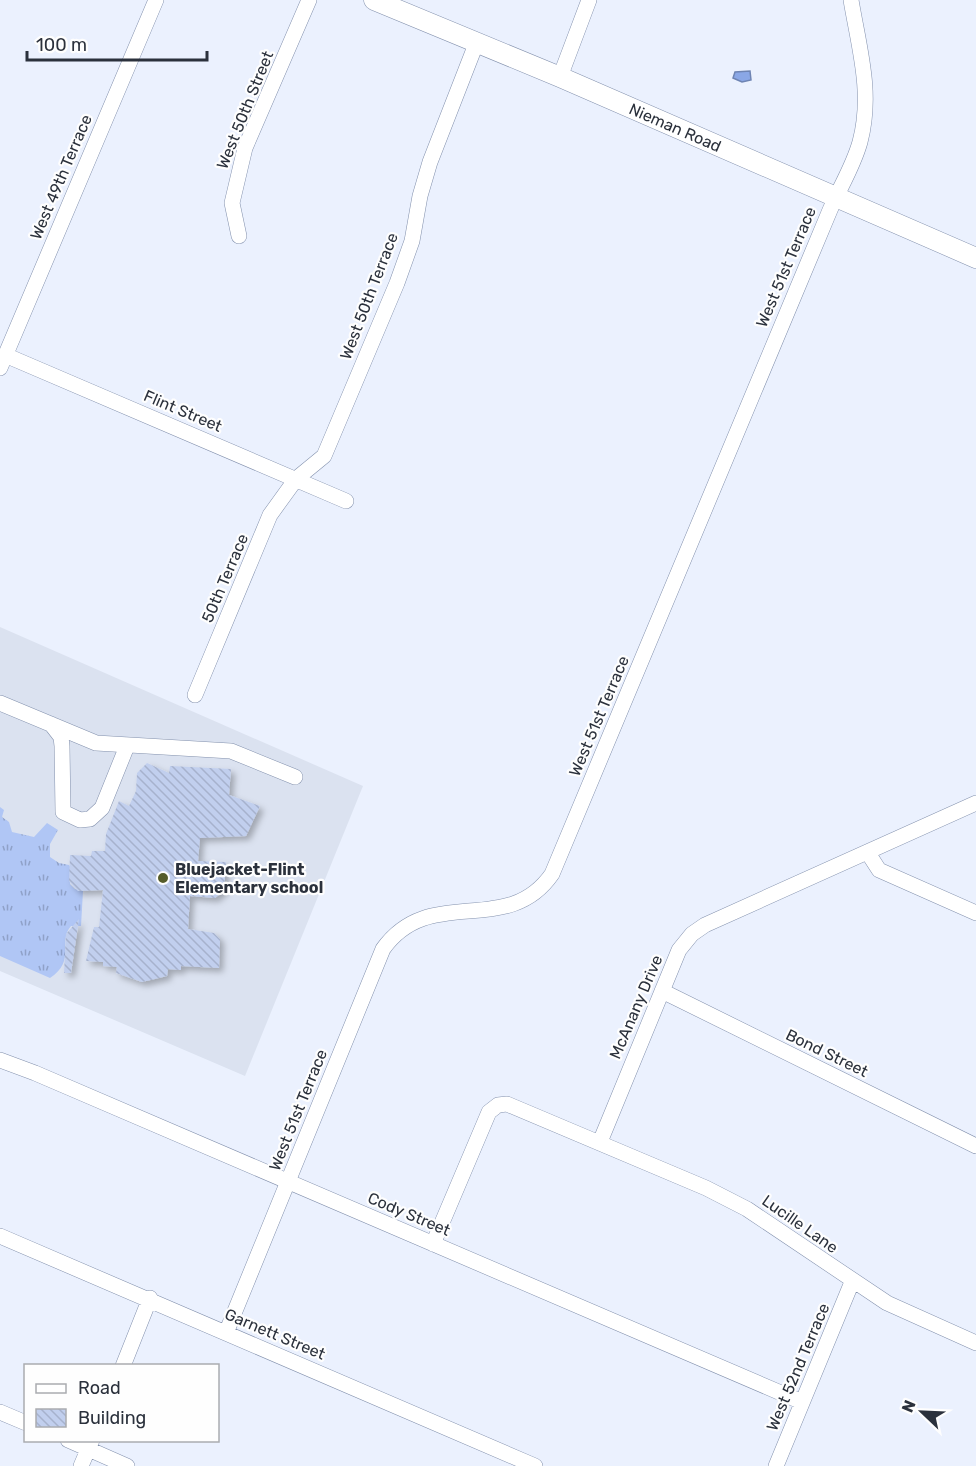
<svg xmlns="http://www.w3.org/2000/svg" width="976" height="1466" font-family="Rubik,sans-serif">
<style>
.built{fill:#dbe2f0}
.grass{fill:url(#grass-tufts)}
.water{fill:#8aa7e6;stroke:#6e84b3;stroke-width:1.5}
.building{fill:url(#building-back-hatch);filter:url(#shadow)}
.lines{fill:none;stroke-linecap:round;stroke-linejoin:round}
.minor-casing{stroke:#8391ad;stroke-width:16}
.major-casing{stroke:#8391ad;stroke-width:21}
.minor{stroke:#fff;stroke-width:15}
.major{stroke:#fff;stroke-width:20}
.poi-dot{fill:#555c2a;stroke:#fefefe;stroke-width:2}
.labels{text-anchor:middle;dominant-baseline:central;stroke-width:4.5;stroke-linejoin:round;paint-order:stroke}
.street-label{font-size:16px;fill:#2b313c;stroke:#fefefe}
.poi-label{font-size:16px;font-weight:bold;fill:#2b313c;stroke:#fefefe;text-anchor:start}
</style>
<defs>
<pattern id="grass-tufts" width="24" height="20" patternUnits="userSpaceOnUse" patternTransform="scale(1.5)"><rect width="24" height="20" fill="#b0c6f5"/><path d="M3 7l-1-3M5 7V3M7 7l1-3M15 17l-1-3M17 17v-4M19 17l1-3" fill="none" stroke="#8fa1c8"/></pattern>
<pattern id="building-back-hatch" width="6" height="6" patternUnits="userSpaceOnUse" patternTransform="scale(1.5)"><rect width="6" height="6" fill="#c1cfee"/><path d="M-1 5l2 2M0 0l6 6M5-1l2 2" fill="none" stroke="#a6b2cd"/></pattern>
<filter id="shadow"><feDropShadow dx="4" dy="4" stdDeviation="3" flood-color="#0004"/></filter>
</defs>
<rect width="100%" height="100%" fill="#ebf1fe"/>
<path class="built" d="M0 627 363 786 245 1076 0 971Z"/>
<path class="grass" d="M0 807 4 810 2 817 9 822 12 832 34 837 47 823 58 830 50 844V857L59 863 69 865 72 869 70 884 75 889 83 891 81 926H71C57 942 77 960 50 978L0 956Z"/>
<path class="water" d="M750 71 751 80 742 82 733 78 735 72Z"/>
<path class="building" d="M147 763 169 773 170 766 231 769 229 795 260 806 246 836 200 838 198 861 226 862 224 890 215 898 190 896 188 929 214 933 220 939 219 968 181 966V970L168 969 167 976 142 982 116 973 117 967 103 966V962L86 961 94 927H99L103 890 78 891 69 881 70 855 91 856 92 851H105L106 834 119 801 129 806 136 791 137 773Z
M79 919 71 973H64L66 934Z"/>
<g class="lines">
<defs>
<path id="minor" d="M560 77 589 0
M239 236 232 203 245 148 309 0
M5 355 346 501
M0 368 156 0
M195 695 270 515 296 479 324 456 397 283 412 241 420 196 430 162 476 44
M0 703 96 743 231 751 295 777
M51 724 61 737 62 746 63 812 80 820 90 819 102 808 127 746
M868 853 879 870 976 913
M662 991 976 1146
M0 1060 35 1073 802 1402
M600 1142 679 950 692 934 705 925 976 803
M0 1236 535 1466
M433 1244 489 1112 498 1105 507 1104 706 1188 747 1209 887 1303 976 1343
M226 1333 383 949C430 883 507 939 552 874L830 210C840 187 853 167 860 142 873 93 859 48 851 0
M123 1366 150 1298
M0 1412 26 1423
M68 1440 127 1466
M81 1466 92 1440
M776 1466 852 1282"/>
<g id="major">
<path id="s1" d="M374 0 560 77 976 258"/>
</g>
</defs>
<use href="#minor" class="minor-casing"/>
<use href="#major" class="major-casing"/>
<use href="#minor" class="minor"/>
<use href="#major" class="major"/>
</g>
<circle class="poi-dot" cx="163" cy="878" r="6"/>
<g class="labels">
<g class="street-label">
<text transform="translate(245 110) rotate(-68)">West 50th Street</text>
<text stroke="none"><textPath href="#s1" startOffset="327">Nieman Road</textPath></text>
<text transform="translate(61 177) rotate(-67)">West 49th Terrace</text>
<text transform="translate(786 267) rotate(-67)">West 51st Terrace</text>
<text transform="translate(369 296) rotate(-69)">West 50th Terrace</text>
<text transform="translate(183 411) rotate(23)">Flint Street</text>
<text transform="translate(225 578) rotate(-67)">50th Terrace</text>
<text transform="translate(599 716) rotate(-67)">West 51st Terrace</text>
<text transform="translate(636 1007) rotate(-67)">McAnany Drive</text>
<text transform="translate(827 1053) rotate(26)">Bond Street</text>
<text transform="translate(298 1110) rotate(-68)">West 51st Terrace</text>
<text transform="translate(409 1214) rotate(23)">Cody Street</text>
<text transform="translate(800 1224) rotate(35)">Lucille Lane</text>
<text transform="translate(275 1334) rotate(23)">Garnett Street</text>
<text transform="translate(798 1367) rotate(-67)">West 52nd Terrace</text>
</g>
<g class="poi-label">
<text x="175" y="869">Bluejacket-Flint<tspan x="175" dy="18">Elementary school</tspan></text>
</g>
</g>
<rect x="24" y="1364" width="195" height="78" fill="#fefefe" stroke="#aaacb0" stroke-width="1.5"/>
<rect x="36" y="1384" width="30" height="9" fill="#ffffff" stroke="#aaacb0" stroke-width="1.5"/>
<text x="78" y="1394" font-size="18" fill="#2b313c">Road</text>
<rect x="36" y="1409" width="30" height="18" fill="url(#building-back-hatch)" stroke="#aaacb0" stroke-width="1.5"/>
<text x="78" y="1424" font-size="18" fill="#2b313c">Building</text>
<g transform="translate(922 1412) rotate(293)" stroke="#fefefe" stroke-width="4.5" paint-order="stroke">
<path d="M0-4.5L10 22L0 15L-10 22Z" fill="#2b313c"/>
<text y="-9" font-size="16" font-weight="bold" text-anchor="middle" fill="#2b313c">N</text>
</g>
<path d="M27 51v9h180v-9" fill="none" stroke="#2b313c" stroke-width="3"/>
<text x="36" y="51" font-size="18" fill="#2b313c" stroke="#fefefe" stroke-width="4.5" paint-order="stroke">100 m</text>
</svg>
